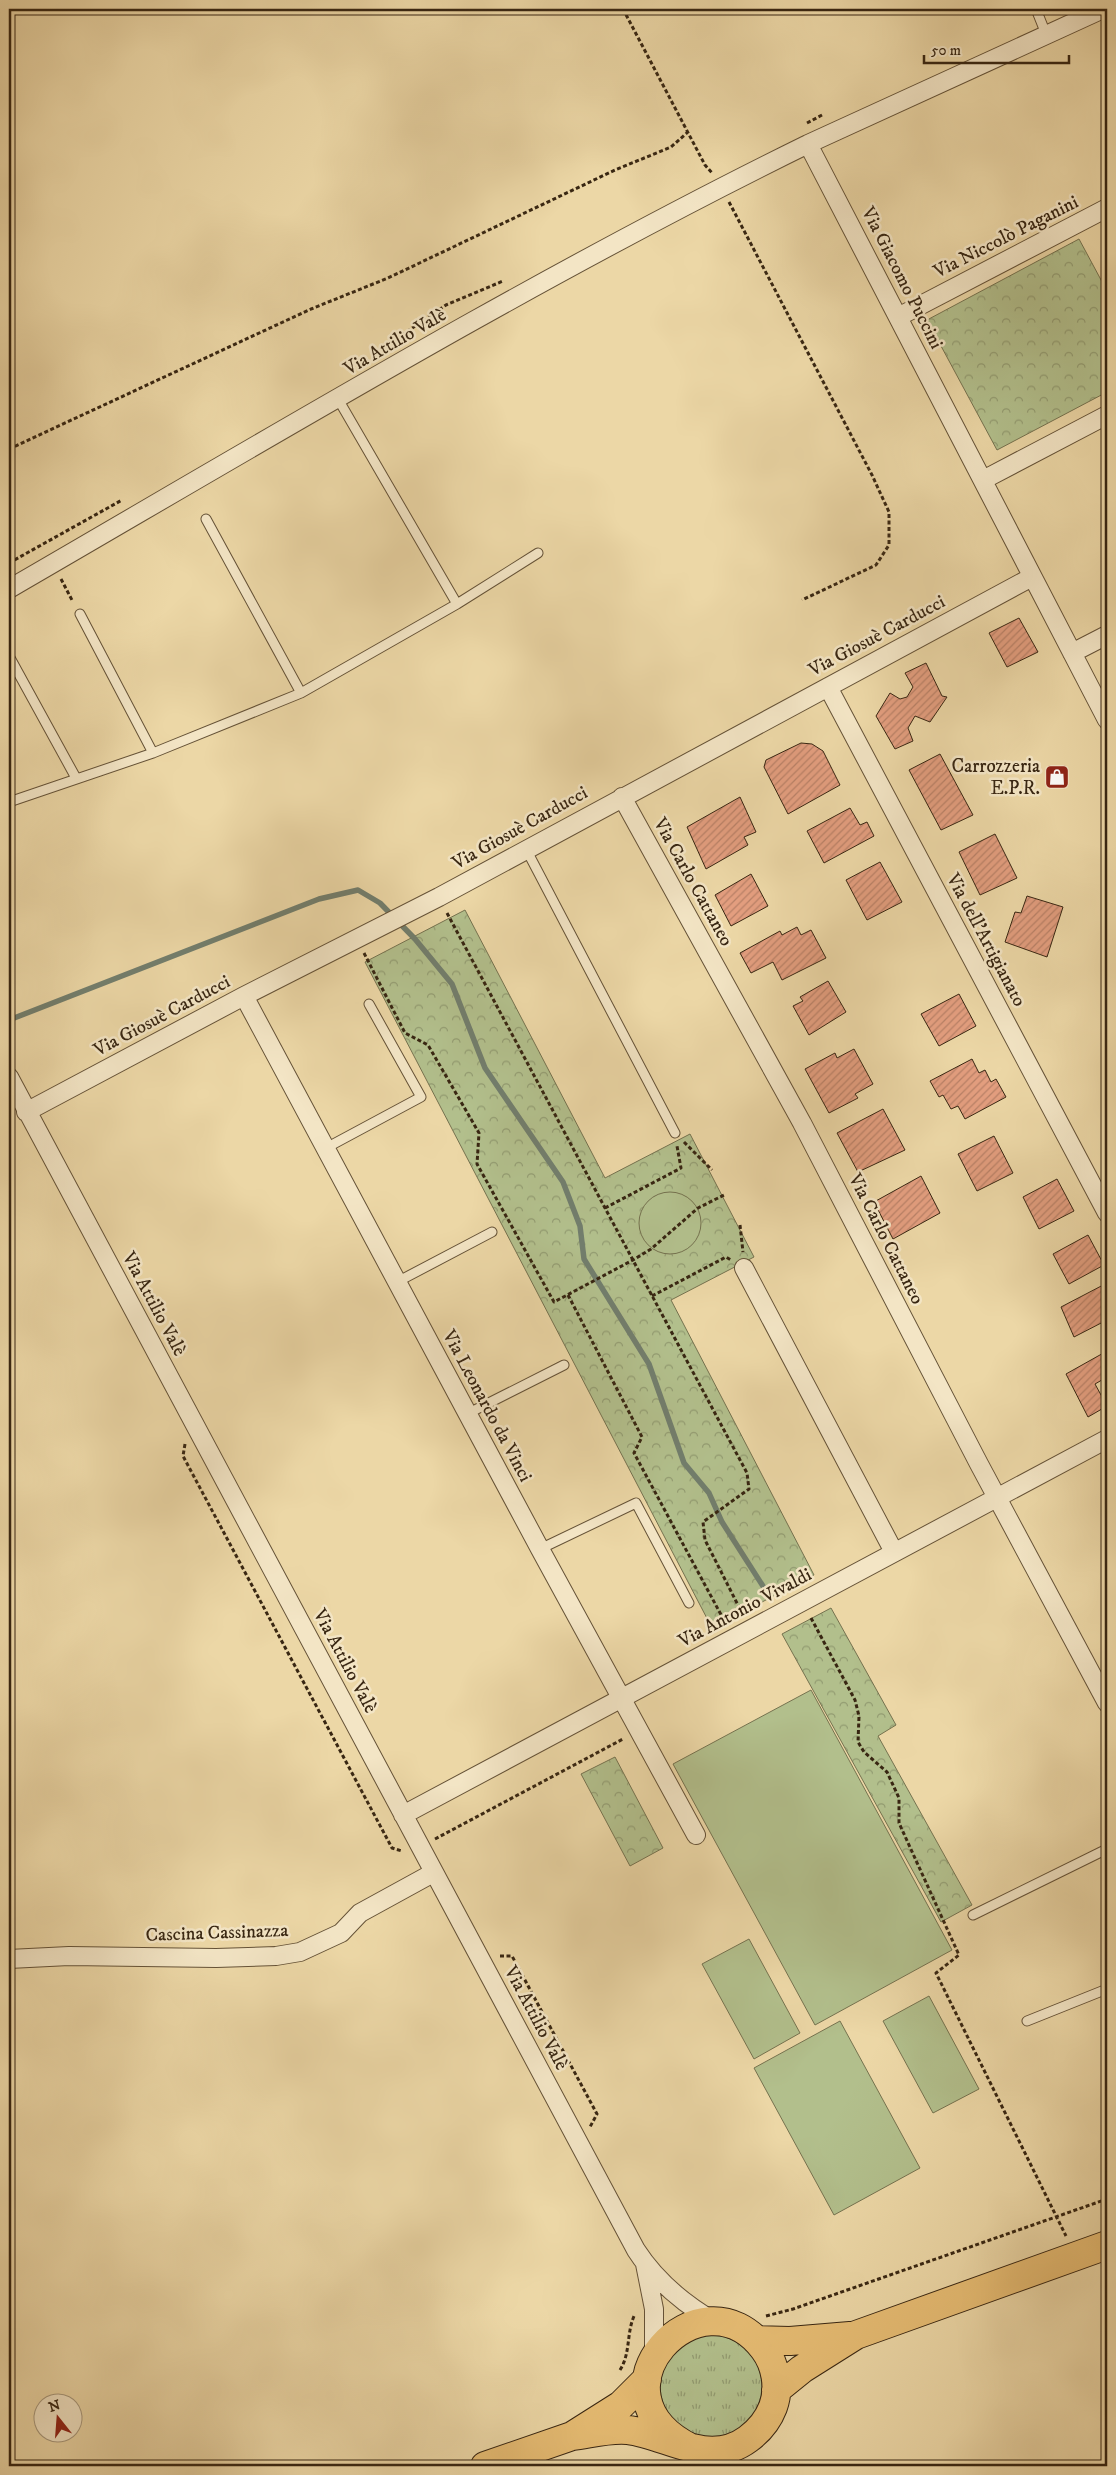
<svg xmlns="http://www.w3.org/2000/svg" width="1116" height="2475" font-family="'IM FELL DW Pica',serif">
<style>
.grass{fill:url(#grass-tufts);stroke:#75724f}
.park{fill:url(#park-crowns);stroke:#75724f}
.pitch{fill:#b2bf8c;stroke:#75724f}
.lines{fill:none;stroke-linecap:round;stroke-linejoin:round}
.stream{stroke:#727e6d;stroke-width:5.5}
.building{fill:url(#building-hatch);stroke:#382612}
.lane-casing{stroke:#655237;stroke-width:11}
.street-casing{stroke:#655237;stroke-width:20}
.primary-casing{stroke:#382612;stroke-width:30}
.path{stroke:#382612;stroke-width:3;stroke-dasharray:4 2.5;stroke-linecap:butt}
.lane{stroke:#f3e5c5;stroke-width:9}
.street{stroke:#f3e5c5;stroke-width:18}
.primary{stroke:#e6bc73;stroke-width:28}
.labels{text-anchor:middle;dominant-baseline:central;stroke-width:5;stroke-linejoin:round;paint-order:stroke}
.street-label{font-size:19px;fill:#382612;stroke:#f3e5c5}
.poi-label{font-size:19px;fill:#382612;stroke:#f3e5c5;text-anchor:end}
</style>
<defs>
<pattern id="grass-tufts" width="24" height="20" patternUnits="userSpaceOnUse" patternTransform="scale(1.25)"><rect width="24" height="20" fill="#b2bf8c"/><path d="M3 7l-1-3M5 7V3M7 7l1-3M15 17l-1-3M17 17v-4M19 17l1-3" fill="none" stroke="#929b71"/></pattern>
<pattern id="park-crowns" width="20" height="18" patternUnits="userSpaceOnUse" patternTransform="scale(1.25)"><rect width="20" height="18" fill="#b2bf8c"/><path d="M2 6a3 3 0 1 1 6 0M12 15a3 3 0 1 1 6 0" fill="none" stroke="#929b71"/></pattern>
<pattern id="building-hatch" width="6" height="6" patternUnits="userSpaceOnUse" patternTransform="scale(1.25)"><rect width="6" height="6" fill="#e39e7f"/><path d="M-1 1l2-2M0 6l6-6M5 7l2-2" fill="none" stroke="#b98167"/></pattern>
</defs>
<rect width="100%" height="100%" fill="#ecd7a6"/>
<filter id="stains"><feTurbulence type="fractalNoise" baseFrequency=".004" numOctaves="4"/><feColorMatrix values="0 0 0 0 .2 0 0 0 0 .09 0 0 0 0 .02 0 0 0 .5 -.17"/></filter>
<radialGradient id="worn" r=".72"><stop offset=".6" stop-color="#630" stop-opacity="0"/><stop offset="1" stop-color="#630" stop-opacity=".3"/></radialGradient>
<path class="grass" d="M660 2386a51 51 0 1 1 102 0a51 51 0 1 1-102 0Z"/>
<path class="park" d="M1079 239 1107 291V392L997 450 927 320Z
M465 910 605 1178 690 1134 754 1257 671 1300 814 1575 712 1628 365 962Z
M831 1608 896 1725 878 1736 972 1905 941 1922 782 1634Z
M615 1757 663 1848 630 1866 581 1774Z"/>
<path class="pitch" d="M639 1223a31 31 0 1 1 62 0a31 31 0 1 1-62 0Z
M811 1690 952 1950 815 2025 673 1764Z
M749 1939 800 2033 754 2059 702 1964Z
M929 1996 979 2089 933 2113 883 2021Z
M840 2021 920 2168 834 2215 754 2068Z"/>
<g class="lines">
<path class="stream" d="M9 1020 319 899 358 890 380 903 415 939 452 984 485 1068 563 1182 580 1226 584 1259 649 1364 684 1463 709 1493 722 1522 768 1594"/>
</g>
<path class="building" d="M1019 618 1038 652 1007 667 989 633Z
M926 663 942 696 947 697 930 722 915 716 908 728 913 741 895 749 876 716 890 693 900 699 907 697 913 687 905 673Z
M801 743 812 744 823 751 840 785 788 814 764 767 766 760Z
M940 754 973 815 941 830 909 770Z
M740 797 756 832 744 837 748 845 706 869 687 827Z
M850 808 860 825 867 822 874 836 824 863 807 831Z
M995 834 1017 878 980 895 959 852Z
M880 862 902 902 867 920 846 880Z
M751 874 768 906 731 926 715 895Z
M1027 896 1063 907 1047 957 1005 942 1015 912 1021 913Z
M797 927 801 935 811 930 826 958 782 980 773 962 751 973 740 953 780 931 782 935Z
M828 981 846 1012 809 1035 793 1006 803 1001 800 997Z
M959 994 976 1026 939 1046 921 1014Z
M854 1049 873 1084 855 1094 858 1098 829 1113 805 1069 835 1053 837 1058Z
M972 1059 979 1073 985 1070 991 1082 996 1079 1006 1097 965 1119 958 1106 951 1109 943 1095 939 1097 930 1081Z
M883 1109 905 1150 858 1172 837 1133Z
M994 1136 1013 1173 977 1191 958 1154Z
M921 1176 940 1213 893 1239 874 1202Z
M1057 1179 1074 1211 1039 1229 1023 1197Z
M1088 1235 1104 1265 1069 1284 1053 1254Z
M1107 1283V1320L1074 1337 1061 1307Z
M1107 1351V1377L1095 1384 1107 1406 1088 1417 1066 1374Z"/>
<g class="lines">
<defs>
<path id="lane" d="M1036 9 1046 34
M338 399 457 604
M206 519 301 693
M80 614 153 753
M9 656 76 778
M9 802 153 753 301 693 457 604 538 553
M526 849 675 1133
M326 1148 421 1097 369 1004
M397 1282 492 1232
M467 1414 564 1365
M540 1549 636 1503 689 1603
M973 1915 1107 1849
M1027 2021 1107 1989"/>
<path id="street" d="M1103 9 808 144 1107 720
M898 317 1107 208
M983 480 1107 415
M9 589C273 436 535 278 808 144
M1072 653 1107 635
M828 687 1107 1213
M622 797 802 1123 979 1464 1107 1703
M244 996 540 1549 696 1835
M9 1077 636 2250C656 2281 684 2304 715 2322
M26 1112 244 996 439 897 1032 577
M744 1268 894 1552
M403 1815 1107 1439
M9 1959 69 1956 216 1958 276 1956 300 1952 341 1933 360 1913 433 1873
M645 2264 654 2309V2357"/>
<path id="primary" d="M756 2340 790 2341 850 2336
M776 2390 802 2369 856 2335 1107 2245
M572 2436C589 2434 610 2428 628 2430 668 2435 709 2468 748 2439 759 2431 768 2420 773 2407 780 2388 776 2365 764 2349 701 2265 580 2393 691 2448
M485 2466 572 2436 621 2405 647 2379"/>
</defs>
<use href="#lane" class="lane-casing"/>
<use href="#street" class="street-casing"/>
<use href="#primary" class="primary-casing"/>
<path class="path" d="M623 9 705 165 712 173
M807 123 824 114
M729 202 872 475 889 512V545L876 565 802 600
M380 350 446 305 503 281
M9 449 311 309 388 278 615 170 671 147 688 132
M9 563 122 500
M61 579 73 602
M447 913 747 1473 749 1489 703 1522 705 1540 742 1613
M364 953 405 1033 428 1045 479 1133 477 1164 554 1302 633 1260 651 1249 698 1208 724 1195
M684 1142 712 1170
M605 1208 681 1168 677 1146
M740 1225 743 1252
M568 1295 642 1437 634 1453 726 1624
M652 1296 726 1257 731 1260
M185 1444 183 1456 392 1848 402 1851
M811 1618 855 1700 859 1716 858 1742 864 1752 887 1772 899 1798V1823L959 1955 936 1973 1066 2236
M435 1839 623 1739
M500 1956H512L597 2114 590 2127
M766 2316 793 2309 1107 2199
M620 2370C631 2353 626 2332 635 2314"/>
<use href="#lane" class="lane"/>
<use href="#street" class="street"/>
<use href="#primary" class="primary"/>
</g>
<defs>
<symbol id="shop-square" viewBox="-11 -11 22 22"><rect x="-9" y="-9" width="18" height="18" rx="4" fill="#8f2418" stroke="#f3e5c5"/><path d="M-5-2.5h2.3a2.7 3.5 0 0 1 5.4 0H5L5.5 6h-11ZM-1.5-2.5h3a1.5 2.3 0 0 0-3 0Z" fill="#fff"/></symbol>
</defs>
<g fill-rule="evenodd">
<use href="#shop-square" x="1043" y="763" width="28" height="28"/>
</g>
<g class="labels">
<g class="street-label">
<text transform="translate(1006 237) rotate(-27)">Via Niccolò Paganini</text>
<text transform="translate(902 278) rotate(63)">Via Giacomo Puccini</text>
<text transform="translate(395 342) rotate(-30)">Via Attilio Valè</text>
<text transform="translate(877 636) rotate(-28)">Via Giosuè Carducci</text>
<text transform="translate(520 828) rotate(-29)">Via Giosuè Carducci</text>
<text transform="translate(693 882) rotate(61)">Via Carlo Cattaneo</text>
<text transform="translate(986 940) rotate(62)">Via dell'Artigianato</text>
<text transform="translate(162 1016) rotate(-28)">Via Giosuè Carducci</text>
<text transform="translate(886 1239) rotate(63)">Via Carlo Cattaneo</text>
<text transform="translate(154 1304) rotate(62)">Via Attilio Valè</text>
<text transform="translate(487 1406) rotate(62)">Via Leonardo da Vinci</text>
<text transform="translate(745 1608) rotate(-28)">Via Antonio Vivaldi</text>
<text transform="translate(345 1661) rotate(62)">Via Attilio Valè</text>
<text transform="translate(217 1933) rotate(-2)">Cascina Cassinazza</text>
<text transform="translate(536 2018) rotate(62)">Via Attilio Valè</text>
</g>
<g class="poi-label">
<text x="1040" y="766">Carrozzeria<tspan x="1040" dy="22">E.P.R.</tspan></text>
</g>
</g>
<rect width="1116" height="2475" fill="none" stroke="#ecd7a6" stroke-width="30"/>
<rect x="10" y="10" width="1096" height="2455" fill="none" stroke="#382612" stroke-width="2.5"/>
<rect x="15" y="15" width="1086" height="2445" fill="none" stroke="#382612"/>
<g transform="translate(58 2418) rotate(343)"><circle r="24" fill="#f3e5c5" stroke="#a8997d"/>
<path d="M0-4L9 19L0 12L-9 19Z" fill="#8f2418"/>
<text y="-8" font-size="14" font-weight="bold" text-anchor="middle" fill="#382612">N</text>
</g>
<path d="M924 55v8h145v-8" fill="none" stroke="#382612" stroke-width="2.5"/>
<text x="931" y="55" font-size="15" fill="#382612" stroke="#f3e5c5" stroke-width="4" paint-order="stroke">50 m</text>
<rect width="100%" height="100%" filter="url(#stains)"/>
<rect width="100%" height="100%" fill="url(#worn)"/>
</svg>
